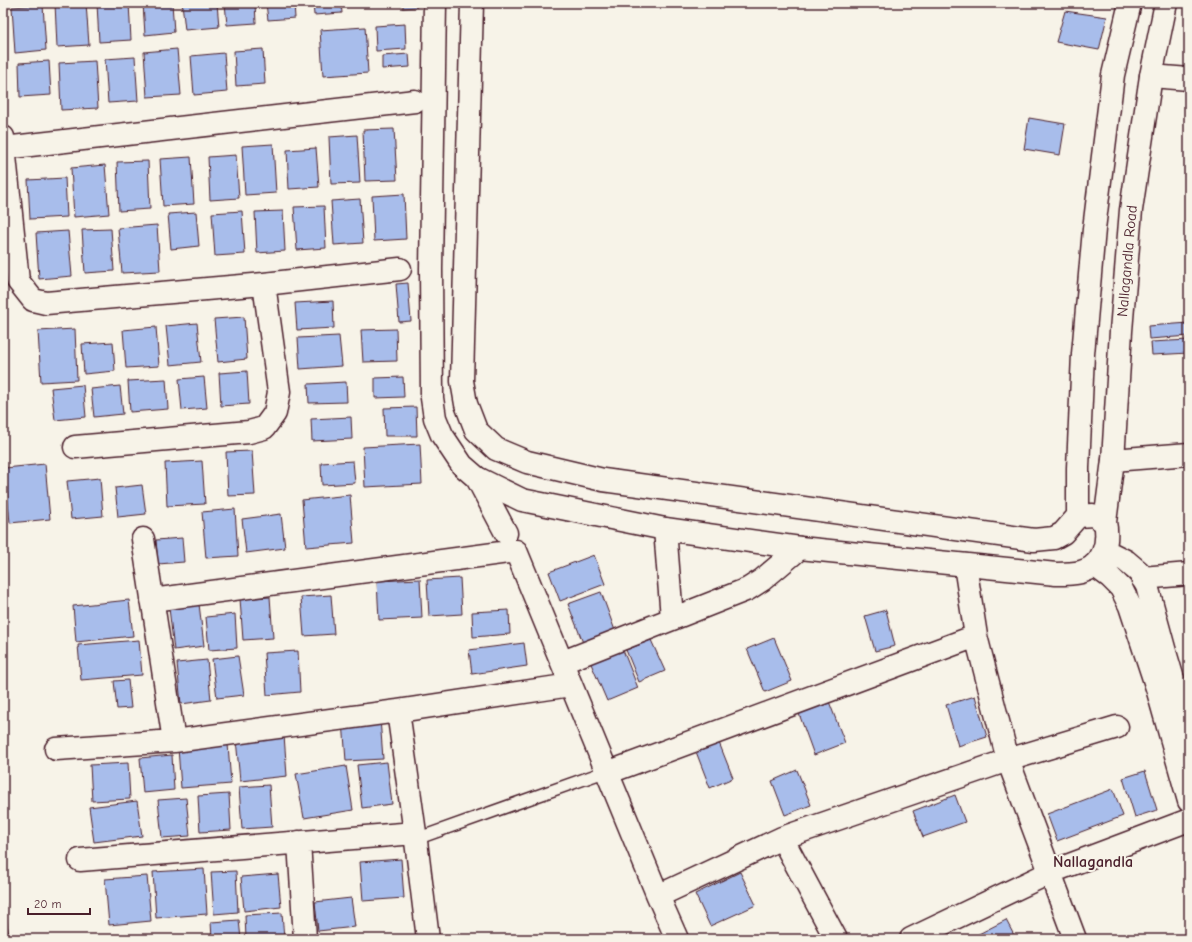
<svg xmlns="http://www.w3.org/2000/svg" width="1192" height="942" font-family="'Comic Neue',sans-serif">
<style>
.building{fill:#a8bdeb;stroke:#4a1f2b}
.lines{fill:none;stroke-linecap:round;stroke-linejoin:round}
.lane-casing{stroke:#4a1f2b;stroke-width:14}
.street-casing{stroke:#4a1f2b;stroke-width:25}
.secondary-casing{stroke:#4a1f2b;stroke-width:25}
.lane{stroke:#f7f3e8;stroke-width:11}
.street{stroke:#f7f3e8;stroke-width:22}
.secondary{stroke:#f7f3e8;stroke-width:22}
.rail{stroke:#4a1f2b;stroke-width:3}
.labels{text-anchor:middle;dominant-baseline:central;stroke-width:4;stroke-linejoin:round;paint-order:stroke}
.street-label{font-size:15px;fill:#4a1f2b;stroke:#f7f3e8}
.neighbourhood-label{font-size:16px;font-weight:bold;fill:#4a1f2b;stroke:#f7f3e8}
</style>
<rect width="100%" height="100%" fill="#f7f3e8"/>
<filter id="ink" filterUnits="userSpaceOnUse"><feTurbulence type="fractalNoise" baseFrequency=".025" numOctaves="2"/><feDisplacementMap in="SourceGraphic" scale="8" xChannelSelector="R" yChannelSelector="G"/><feConvolveMatrix kernelMatrix="1 2 1 2 8 2 1 2 1" color-interpolation-filters="sRGB"/></filter>
<g filter="url(#ink)">
<path class="building" d="M55 3H86L89 45 57 47Z
M97 3H129L131 40 99 42Z
M143 3H172L174 32 145 35Z
M182 3H217L219 27 185 30Z
M225 3H255L256 23 227 25Z
M266 3H294L295 18 268 20Z
M313 3H341L342 13 314 15Z
M403 3H417V7L403 8Z
M1061 3H1082V7Z
M43 5 46 50 15 53 12 7Z
M1065 11 1107 17 1099 50 1056 42Z
M405 24 406 49 376 51 375 26Z
M365 27 368 73 323 76 320 30Z
M177 49 181 95 147 97 144 52Z
M263 49 265 84 236 86 234 51Z
M224 53 227 92 194 95 191 56Z
M409 54 410 67 382 69V56Z
M135 57 138 101 108 103 105 59Z
M49 61 51 95 20 97 19 63Z
M95 61 98 108 61 110 59 63Z
M1029 118 1065 124 1060 155 1024 149Z
M394 129 397 180 365 181 363 130Z
M357 135 360 183 331 184 329 137Z
M273 144 276 193 245 195 242 146Z
M316 148 319 187 289 189 287 150Z
M236 155 239 198 210 200 208 157Z
M191 157 194 204 163 206 160 159Z
M148 161 150 209 119 211 117 162Z
M105 165 109 214 74 217 71 168Z
M65 178 67 217 30 219 28 180Z
M404 194 406 239 374 241 372 196Z
M360 199 363 243 334 245 331 201Z
M324 206 326 248 297 250 294 207Z
M242 211 245 254 215 256 212 213Z
M283 211 285 251 257 253 255 212Z
M196 212 199 246 171 249 168 214Z
M157 225 160 271 122 273 118 228Z
M111 229 114 271 85 273 82 230Z
M68 231 72 276 39 279 36 233Z
M408 283 411 321 399 322 396 284Z
M333 301 334 328 297 330 295 303Z
M244 317 247 359 218 362 214 319Z
M197 323 201 362 170 365 166 326Z
M1189 323V336L1149 339 1148 326Z
M156 327 159 366 126 368 123 330Z
M75 329 77 380 41 382 38 331Z
M396 329 397 361 363 362 361 330Z
M339 336 342 366 300 369 298 338Z
M1189 340V353L1152 355 1151 342Z
M113 342 115 371 84 374 82 344Z
M247 371 249 404 221 406 219 373Z
M204 377 207 408 182 410 179 379Z
M403 377 404 397 375 398V378Z
M166 379 168 409 130 412 128 381Z
M346 382 347 402 309 403 308 384Z
M83 385 86 417 55 420 51 388Z
M120 386 123 414 94 417 91 389Z
M416 407 417 436H385L384 408Z
M351 417 352 439 312 441 311 419Z
M420 444 422 484 365 487 363 447Z
M252 451 255 495 228 496 226 452Z
M202 461 205 504 167 506 165 463Z
M353 461 355 483 322 485 321 463Z
M45 464 50 519 10 523 5 468Z
M100 478 103 516 71 519 67 481Z
M142 485 146 514 118 517 115 488Z
M350 495 354 543 306 547 302 500Z
M235 509 238 556 206 558 202 512Z
M281 514 285 548 246 553 242 519Z
M182 538 184 562 158 564 156 540Z
M594 555 605 584 560 601 549 572Z
M460 578 462 614 429 616 427 580Z
M420 579 422 618 379 620 377 581Z
M601 592 617 636 585 648 568 604Z
M331 595 334 634 304 636 301 597Z
M270 597 273 638 243 640 240 599Z
M129 600 133 636 76 642 73 606Z
M199 604 204 646 174 650 169 608Z
M509 610 510 634 473 637 472 612Z
M886 610 895 646 875 651 865 616Z
M235 614 237 648 209 650 206 617Z
M774 638 792 681 765 692 747 649Z
M139 640 142 675 81 680 78 645Z
M651 640 665 671 639 682 626 650Z
M524 643 527 666 472 674 469 650Z
M621 645 638 688 607 701 589 659Z
M298 651 300 692 267 695 264 653Z
M238 656 244 695 217 698 212 659Z
M207 660 211 700 181 704 177 663Z
M128 680 131 708 117 709 114 681Z
M975 696 987 737 958 746 946 705Z
M828 699 845 743 814 755 798 711Z
M380 718 383 759 346 761 343 721Z
M284 735 287 776 240 781 236 739Z
M718 740 733 778 710 788 695 749Z
M228 744 231 784 181 788 178 748Z
M172 755 174 790 143 793 140 758Z
M387 762 392 804 362 808 357 765Z
M128 763 130 799 92 801 90 765Z
M346 766 353 810 304 818 296 774Z
M797 770 811 805 785 815 772 781Z
M1145 771 1157 810 1135 817 1123 778Z
M269 785 272 827 242 829 239 787Z
M1113 789 1123 816 1057 841 1047 814Z
M229 794 231 830 200 832 198 796Z
M955 795 965 822 923 837 913 811Z
M186 798 190 836 162 838 158 800Z
M137 801 142 836 94 842 89 807Z
M401 859 404 898 363 901 360 862Z
M204 869 207 914 156 918 153 872Z
M236 871 238 912 214 914 211 872Z
M740 872 756 905 710 926 695 894Z
M278 874 281 907 244 911 241 877Z
M147 876 151 921 109 925 105 879Z
M351 898 355 927 318 931 315 902Z
M282 913 284 939H246L245 915Z
M239 920 241 939H212L211 922Z
M1006 920 1016 939H969Z"/>
<g class="lines">
<defs>
<path id="lane" d="M416 839 607 771"/>
<path id="street" d="M1151 76 1189 79
M3 137 18 281 33 300 46 303 264 284 400 269
M4 148 415 101
M75 447 249 432 264 428 275 413 279 392 264 284
M1113 460 1189 454
M477 478 506 533
M665 529 672 618
M143 539 174 741
M965 565 976 636 1008 760 1075 939
M1142 578 1189 574
M152 600 516 551 658 896 677 939
M563 662 748 589 762 580 800 548
M398 711 415 833 428 939
M56 749 174 741 398 711 571 685
M607 773 976 636
M782 838 836 939
M299 842 305 939
M80 860 415 833
M658 896 782 838 1008 760 1117 727
M911 939 1051 872 1189 820"/>
<path id="secondary" d="M435 3 431 269 432 398 435 418 442 435 462 465 477 478 522 500 665 529 800 548 1056 574C1065 574 1073 574 1081 572 1104 566 1109 542 1105 522L1093 515 1078 516 1063 533 1054 538 1034 540 603 480 527 462 496 449 476 430 466 404 462 381 472 3
M1078 516V468L1083 354 1094 229 1113 75 1130 3
M1105 522 1113 460 1121 331 1131 210 1151 76 1166 3
M1104 550 1126 561 1139 572 1147 586 1165 652 1189 733
M1094 565 1110 577 1121 588 1130 606 1157 688 1189 801"/>
</defs>
<use href="#lane" class="lane-casing"/>
<use href="#street" class="street-casing"/>
<use href="#secondary" class="secondary-casing"/>
<use href="#lane" class="lane"/>
<use href="#street" class="street"/>
<use href="#secondary" class="secondary"/>
<path class="rail" d="M3 898 8 939"/>
</g>
</g>
<g class="labels">
<g class="street-label">
<text transform="translate(1127 261) rotate(-85)">Nallagandla Road</text>
</g>
<g class="neighbourhood-label">
<text x="1093" y="862">Nallagandla</text>
</g>
</g>
<rect width="1192" height="942" fill="none" stroke="#f7f3e8" stroke-width="16"/>
<rect x="8" y="8" width="1176" height="926" fill="none" stroke="#4a1f2b" stroke-width="1.5" filter="url(#ink)"/>
<path d="M28 908v6h62v-6" fill="none" stroke="#4a1f2b" stroke-width="2"/>
<text x="34" y="908" font-size="12" fill="#4a1f2b" stroke="#f7f3e8" stroke-width="3" paint-order="stroke">20 m</text>
</svg>
